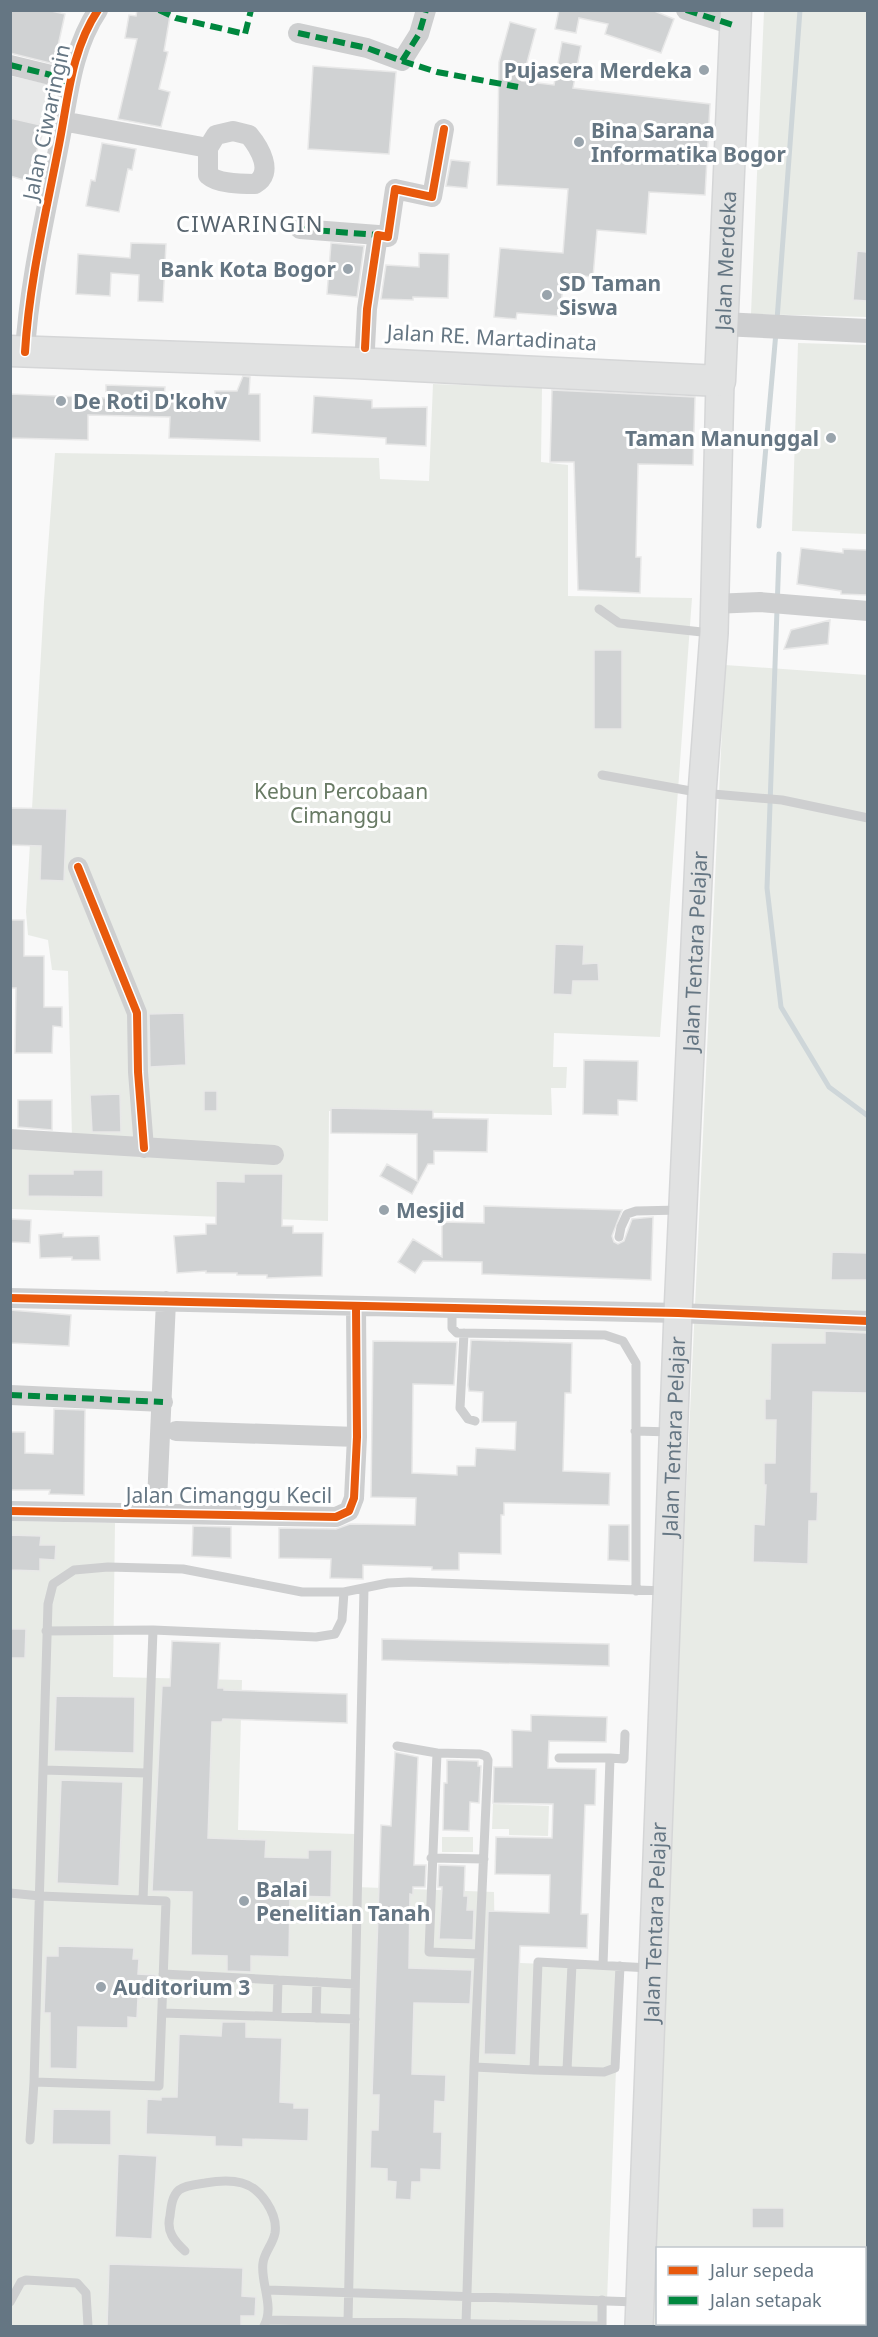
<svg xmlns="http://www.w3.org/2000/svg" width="878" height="2337" font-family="'Noto Sans',sans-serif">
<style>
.built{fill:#e8e9e9}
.green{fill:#e8ebe6;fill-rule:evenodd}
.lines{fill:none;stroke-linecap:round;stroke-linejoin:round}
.stream{stroke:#ced6d9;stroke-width:5}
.building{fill:#d0d2d3;stroke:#e8e8e8;stroke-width:1.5}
.secondary-casing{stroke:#d5d6d7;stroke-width:30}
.primary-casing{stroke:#d5d6d7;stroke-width:33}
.service{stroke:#cecfd0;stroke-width:9}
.minor{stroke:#cecfd0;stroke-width:20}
.tertiary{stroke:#cecfd0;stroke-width:24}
.secondary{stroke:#e1e2e2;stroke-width:27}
.primary{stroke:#e1e2e2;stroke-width:30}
.quiet{stroke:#00873e;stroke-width:6;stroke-dasharray:12 6;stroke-linecap:butt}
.cycleway-casing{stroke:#fff;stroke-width:11}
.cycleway{stroke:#e8590c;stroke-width:8}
.poi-dot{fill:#99a4ac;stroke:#fff;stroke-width:2}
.labels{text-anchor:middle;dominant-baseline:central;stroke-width:6;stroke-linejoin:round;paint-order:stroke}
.poi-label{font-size:21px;font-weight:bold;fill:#657683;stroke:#fff;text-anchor:start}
.street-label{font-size:21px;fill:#657683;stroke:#fff}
.park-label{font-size:21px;fill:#687a64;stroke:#fff}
.neighbourhood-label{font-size:22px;letter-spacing:1.5px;fill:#57646e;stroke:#fff}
</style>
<rect width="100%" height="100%" fill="#f9f9f9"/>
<path class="built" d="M11 76 57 86 49 127 11 119Z"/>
<path class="green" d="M764 11H867V317L751 314Z
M798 343 867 345V534L792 531Z
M433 384 542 388 541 462 568 465V596L692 598 660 1037 554 1033 553 1067H567L566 1088H551L552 1115 329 1111 328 1221 11 1209V1137L72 1138 68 971 52 970 48 940 28 935 26 912 44 602 55 453 379 458 380 479 429 481Z
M725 665 867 675V2326H653L680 1626ZM658 2248H864V2324H658Z
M11 1521 115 1523 113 1677 242 1680 238 1830 355 1834V1887L494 1892 495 1962 620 1967 606 2326H11Z
M493 1804 549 1806 548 1836 509 1835V1829H492Z
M442 1837H473V1852H442Z"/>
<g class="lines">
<path class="stream" d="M777 320 800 10
M759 526 776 332
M779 554 767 888 781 1007 829 1087 868 1116"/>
</g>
<path class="building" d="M10 10H47L65 14 54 64 10 53Z
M137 10H171L164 51 168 52 159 89 170 92 161 127 118 119 137 39 125 38 129 15 136 16Z
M559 10H652L674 19 661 53 605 34 608 24 579 18 576 33 555 29Z
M510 22 536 29 522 81 554 85 562 42 581 46 573 88 710 104 705 195 649 192 646 234 597 230 593 277 564 274 560 316 517 313 516 319 494 317 500 248 563 253 568 189 497 185 499 62Z
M313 66 396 72 389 154 308 149Z
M10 118 45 126 27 181 10 176Z
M102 143 136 149 132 170 128 169 119 212 86 206 91 180 95 181Z
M451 160 470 162 467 188 446 186Z
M131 243 166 244 163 302 138 301 139 275 111 273 110 296 76 294 78 254 130 258Z
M331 243 364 246 357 297 327 294Z
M857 251 867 252V301L853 300Z
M419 253 449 254 448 298 413 297V300L381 299 386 265 419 267Z
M243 376 250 377 249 394H260V441L169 438 170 417 88 415V440L10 438V394L106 398V385L165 387 164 399 215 400V391H237Z
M552 390 695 397 693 465 638 464 636 557H641L640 593 578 590 574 462H550Z
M314 396 372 400V408L427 407 426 446 386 444V438L312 433Z
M801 548 843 553V549L867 550V595L841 594V591L797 584Z
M830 620 828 644 784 649 791 630Z
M594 650H622V729H594Z
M10 808 67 809 64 881 40 880 41 846 10 845Z
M10 920H24V956H44V1007H62V1027L53 1026 52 1053H15L16 988H10Z
M555 944 584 945 583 964 598 963 599 981H573L572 995 553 994Z
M184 1013 186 1065 150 1067 149 1014Z
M584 1060 638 1061 637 1101 618 1100V1115L583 1114Z
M204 1091H217V1111H204Z
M120 1094 121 1132H92L90 1095Z
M18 1100H52V1130L18 1127Z
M331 1108 433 1110V1118L488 1119 487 1152 434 1151V1164H428L412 1194 380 1176 387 1164 417 1181V1134L331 1133Z
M73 1170H103V1197L28 1196V1174H73Z
M244 1174H283L282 1226H293V1233H323L322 1276 267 1278V1275H237V1273H206V1271L177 1273 174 1236 206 1234V1224H216V1181L244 1182Z
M484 1206 622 1210 612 1236 614 1242 618 1244 624 1241 632 1219 653 1217 651 1280 482 1274V1262L423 1261 415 1273 398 1262 413 1239 442 1257V1222L484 1223Z
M10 1219 31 1220 30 1243 10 1242Z
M63 1233V1237L99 1236 100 1260H72V1257L40 1258 39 1235Z
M832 1252 867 1253V1280H831Z
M10 1310 71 1315 69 1346 10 1343Z
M825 1331 867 1333V1393L813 1392 811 1492H818L817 1521H809L808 1564 753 1562 754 1524 764 1525 766 1485H764V1463H775L776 1420H765V1399H770L771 1343H825Z
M471 1340 572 1343 571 1393H565L563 1471 610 1473 609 1505 504 1503V1515H501V1554L459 1553V1570H432V1567L363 1565V1579L330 1578 331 1559 279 1558V1528L336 1529 350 1524 415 1525 416 1498 371 1497 373 1341 457 1342 454 1385 413 1384 412 1473 457 1475V1466H475L476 1448 515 1450 516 1422H482L483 1392 469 1391 468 1385Z
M54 1409 85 1410 84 1495 49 1494 50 1490H10V1432H25V1453L53 1454Z
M609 1525H629V1561L608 1560Z
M193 1526 231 1527V1558L192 1556Z
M10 1535 41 1536 40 1545H56L55 1560 40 1559V1571L10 1570Z
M10 1629H26L25 1658H10Z
M382 1639 609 1644V1666L382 1660Z
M172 1641 220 1643 218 1688H224V1690L347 1694V1723L223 1719 222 1722H212L208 1838 266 1840 265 1857 308 1858V1850H332L331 1897 290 1896 289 1957 251 1956V1972L227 1971V1956L191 1955 192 1892 152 1891 162 1686H170Z
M56 1696 135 1697 134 1753 54 1751Z
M531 1715 607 1717 606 1742 549 1741 548 1768 596 1769 595 1805H585L581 1914H588L587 1948 520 1946 516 2055 484 2054 488 1911 549 1913 550 1875 495 1874 496 1837 552 1838 553 1804 493 1803 494 1767H512V1730L531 1731Z
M395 1752 418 1757 414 1865H426L425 1887H413V1895L410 1894 409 1968 472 1970 470 2004 414 2003 412 2074 446 2075 445 2102 435 2101 434 2132H442L441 2170 421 2169V2182H412L411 2200 395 2199 396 2182 387 2181V2169L370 2168 371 2130H378L379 2095H372L381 1825 391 1826Z
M447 1760 478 1761V1766H481L479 1803 470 1802 469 1831 443 1830 444 1783H447Z
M61 1780 123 1782 119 1886 57 1883Z
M439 1865 465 1866 464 1896H468L467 1910H474L473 1940 439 1939 442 1887H438Z
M58 1946 134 1948 133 1959H139L138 1974 156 1975V1999L138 1998 137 2018 128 2017V2028L78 2027 77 2069 50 2068V2013H44L46 1956H58Z
M222 2022H246V2037L282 2038 280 2102 294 2103V2108H309L308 2141 243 2139V2147L215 2146V2137L146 2134 147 2099 161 2100V2097H177L179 2034 221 2036Z
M53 2109 111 2110V2145L52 2144Z
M118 2154 157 2156 152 2239 115 2237Z
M752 2208H784V2228H752Z
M109 2264 243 2268 242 2296 256 2297 255 2316H241V2326H107Z"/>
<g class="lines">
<defs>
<g id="secondary">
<path id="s1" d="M639 2326 678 1313 702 793 714 633 720 381"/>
</g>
<g id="primary">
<path id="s2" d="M10 351 355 363 720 381 736 10"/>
</g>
</defs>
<use href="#secondary" class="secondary-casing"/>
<use href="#primary" class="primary-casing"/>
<path class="service" d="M599 609 619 623 711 633
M602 775 702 793 782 800 868 818
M619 1237 621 1227 627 1214 636 1211 680 1210
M452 1308V1328L457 1333 605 1335 623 1341 636 1363V1591
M464 1333 460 1408 468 1419 475 1421
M635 1431 672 1432
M46 1631 153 1630 316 1637 335 1634 342 1620 344 1592
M397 1746 437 1753
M559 1758H610
M43 1770 48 1604 53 1584 74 1570 108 1567 183 1569 302 1592H344L388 1583 409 1582 666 1591
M431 1858 484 1859
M10 1893 40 1896 166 1901 159 2086 34 2082
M143 1900 153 1630
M603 1965 610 1758 624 1759 625 1734
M163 1974 355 1984
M162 2013 355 2019
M277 2016 278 1980
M316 2018 317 1982
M474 2067 534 2070 538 1962 650 1968
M534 2070 604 2072 615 2068 620 1966
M567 2070 572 1964
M30 2140 34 2082 43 1770 146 1773
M185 2251C174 2241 166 2231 170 2216 171 2207 172 2196 179 2190 185 2185 198 2184 205 2183 217 2181 231 2180 242 2183 261 2188 278 2214 275 2233 273 2244 264 2253 263 2263 260 2282 275 2307 264 2326
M267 2290 637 2302
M10 2302 21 2282 26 2280 77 2283 86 2293 88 2326
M267 2320 598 2326
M348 2322 364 1588
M466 2324 474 2067 488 1760 486 1756 480 1754 437 1753 429 1952 479 1954
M602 2326V2300"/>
<path class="minor" d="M686 10 736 26
M298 33 367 48 402 61 419 34 426 10
M10 65 51 75 69 83
M62 121 208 148 216 135 233 131 249 135C259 147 275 173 255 184 241 184 218 184 208 175V148
M300 229 378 235
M365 348 367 309 378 235 388 237 395 189 432 197 444 129
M25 352C29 284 45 217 58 150 68 102 70 52 98 10
M713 604 760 602 868 611
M78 867 137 1013 138 1072 144 1148
M10 1139 274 1155
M10 1298 678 1313 868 1321
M10 1395 163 1402
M176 1431 357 1437
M157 1501 166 1301
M10 1511 336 1517 349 1511 354 1498 357 1437 356 1306"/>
<path class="tertiary" d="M722 324 868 331"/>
<use href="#secondary" class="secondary"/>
<use href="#primary" class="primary"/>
<path class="quiet" d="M159 10 176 18 245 34 251 10
M686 10 736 26
M298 33 367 48 402 61 419 34 426 10
M402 61 437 72 518 87
M10 65 51 75 69 83
M300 229 378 235
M10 1395 163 1402"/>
<defs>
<path id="cycleway" d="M365 348 367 309 378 235 388 237 395 189 432 197 444 129
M25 352C29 284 45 217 58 150 68 102 70 52 98 10
M78 867 137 1013 138 1072 144 1148
M10 1298 678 1313 868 1321
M10 1511 336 1517 349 1511 354 1498 357 1437 356 1306"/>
</defs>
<use href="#cycleway" class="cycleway-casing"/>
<use href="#cycleway" class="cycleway"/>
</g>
<g class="poi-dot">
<circle cx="704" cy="70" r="6"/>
<circle cx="579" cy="142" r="6"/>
<circle cx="348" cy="269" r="6"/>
<circle cx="547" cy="295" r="6"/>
<circle cx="61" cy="401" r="6"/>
<circle cx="831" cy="438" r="6"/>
<circle cx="384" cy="1210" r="6"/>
<circle cx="244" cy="1901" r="6"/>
<circle cx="101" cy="1987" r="6"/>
</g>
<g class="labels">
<g class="poi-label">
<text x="692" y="70" text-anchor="end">Pujasera Merdeka</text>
<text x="591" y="130">Bina Sarana<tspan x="591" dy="24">Informatika Bogor</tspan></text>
<text x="336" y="269" text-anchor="end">Bank Kota Bogor</text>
<text x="559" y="283">SD Taman<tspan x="559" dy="24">Siswa</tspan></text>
<text x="73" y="401">De Roti D'kohv</text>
<text x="819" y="438" text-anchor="end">Taman Manunggal</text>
<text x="396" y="1210">Mesjid</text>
<text x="256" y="1889">Balai<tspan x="256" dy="24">Penelitian Tanah</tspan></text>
<text x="113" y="1987">Auditorium 3</text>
</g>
<g class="street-label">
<text transform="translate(46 122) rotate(-78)">Jalan Ciwaringin</text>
<text stroke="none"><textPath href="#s2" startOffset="831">Jalan Merdeka</textPath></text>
<text transform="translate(492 337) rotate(3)">Jalan RE. Martadinata</text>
<text stroke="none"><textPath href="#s1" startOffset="1376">Jalan Tentara Pelajar</textPath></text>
<text stroke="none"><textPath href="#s1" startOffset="890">Jalan Tentara Pelajar</textPath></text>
<text x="229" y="1495">Jalan Cimanggu Kecil</text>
<text stroke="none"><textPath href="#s1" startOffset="404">Jalan Tentara Pelajar</textPath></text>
</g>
<g class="park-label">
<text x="341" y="791">Kebun Percobaan<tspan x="341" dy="24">Cimanggu</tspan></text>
</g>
<g class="neighbourhood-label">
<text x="250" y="223">CIWARINGIN</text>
</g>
</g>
<rect width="878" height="2337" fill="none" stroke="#657683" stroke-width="24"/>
<rect x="656" y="2247" width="210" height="78" fill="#ffffff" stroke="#c1c8cd" stroke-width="1.5"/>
<rect x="668" y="2266" width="30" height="9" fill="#e8590c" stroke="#c1c8cd" stroke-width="1.5"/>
<text x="710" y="2277" font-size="18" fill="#657683">Jalur sepeda</text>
<rect x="668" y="2296" width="30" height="9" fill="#00873e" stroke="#c1c8cd" stroke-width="1.5"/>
<text x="710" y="2307" font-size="18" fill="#657683">Jalan setapak</text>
</svg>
